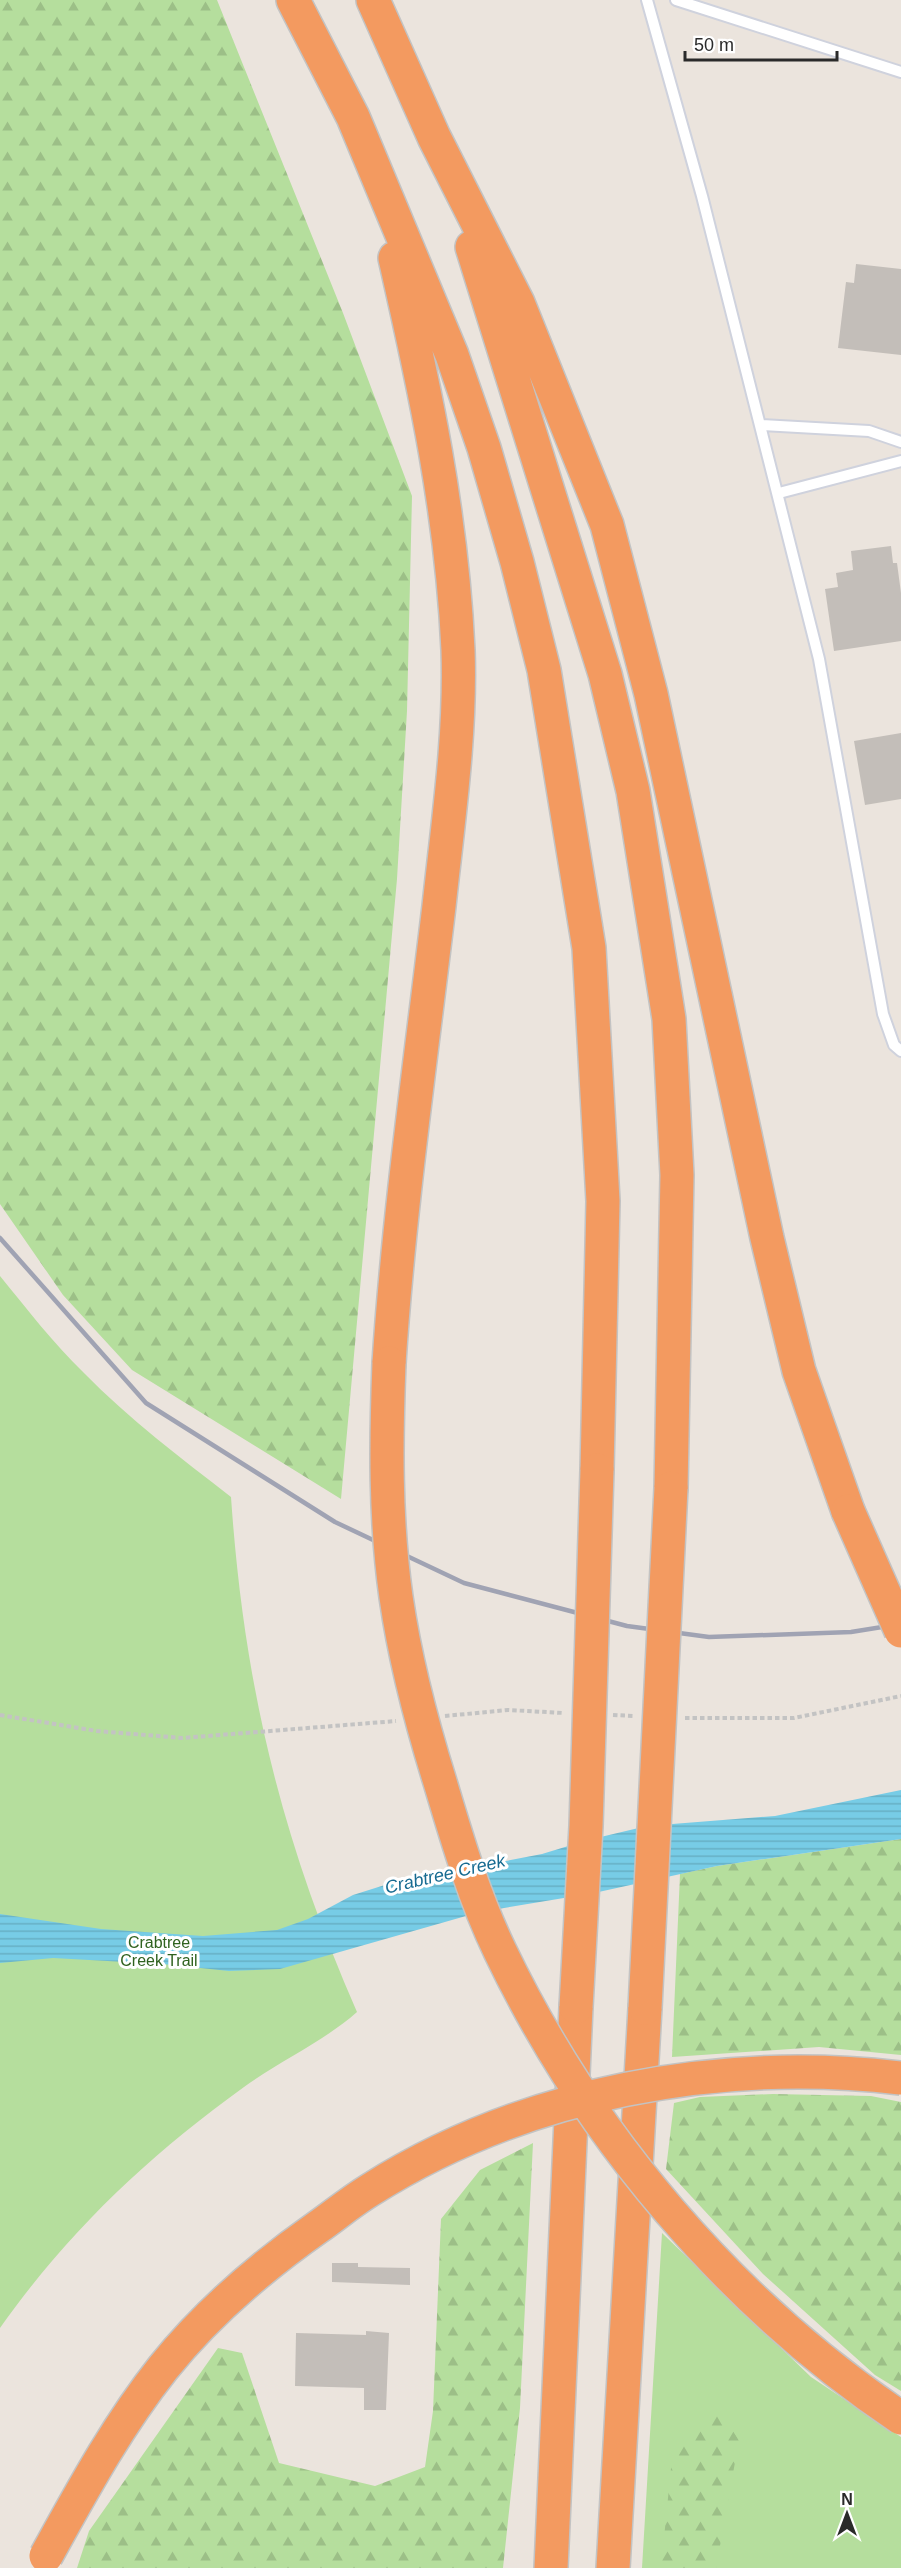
<svg xmlns="http://www.w3.org/2000/svg" width="901" height="2568" font-family="Arial,sans-serif">
<style>
.green{fill:#b5de9d}
.forest{fill:url(#forest-firs)}
.water{fill:url(#water-rules)}
.building{fill:#c3beb9}
.lines{fill:none;stroke-linecap:round;stroke-linejoin:round}
.lane-casing{stroke:#cfd2dd;stroke-width:14}
.highway-casing{stroke:#c3c3c3;stroke-width:36}
.path{stroke:#c3c3c3;stroke-width:4;stroke-dasharray:4.5 3;stroke-linecap:butt}
.lane{stroke:#fff;stroke-width:10}
.highway{stroke:#f39a60;stroke-width:33}
.rail{stroke:#a0a3b3;stroke-width:4.5}
.highway-bridge-casing{stroke:#c3c3c3;stroke-width:36;stroke-linecap:butt}
.highway-bridge{stroke:#f39a60;stroke-width:33}
.labels{text-anchor:middle;dominant-baseline:central;stroke-width:6;stroke-linejoin:round;paint-order:stroke}
.park-label{font-size:16px;fill:#2f621f;stroke:#fff}
.water-label{font-size:18px;font-style:italic;fill:#176b91;stroke:#fff}
</style>
<defs>
<pattern id="forest-firs" width="22" height="20" patternUnits="userSpaceOnUse" patternTransform="scale(1.5)"><rect width="22" height="20" fill="#b5de9d"/><path d="M5 1l3.5 6h-7zM16 11l3.5 6h-7z" fill="#9cbf87"/></pattern>
<pattern id="water-rules" width="6" height="5" patternUnits="userSpaceOnUse" patternTransform="scale(1.5)"><rect width="6" height="5" fill="#77cce6"/><path d="M0 2.5h6" fill="none" stroke="#67afc5"/></pattern>
</defs>
<rect width="100%" height="100%" fill="#ebe4dd"/>
<path class="green" d="M0 1276C27 1309 53 1343 84 1373 129 1419 181 1458 231 1497 244 1686 281 1838 357 2012 323 2042 281 2060 244 2087 148 2156 67 2233 0 2328Z
M662 2233 811 2377 901 2437V2568H642Z"/>
<path class="forest" d="M0 0H217L343 313 412 496 407 711 397 879 341 1499 132 1370 63 1295 0 1204Z
M901 1839V2055L819 2047 672 2057 680 1874 717 1866Z
M773 2094 871 2096 901 2102V2391L875 2375 763 2274 666 2169 674 2103 700 2097Z
M533 2143 520 2408 503 2568H77L89 2531 218 2348 242 2353 279 2463 375 2486 425 2467 433 2411 441 2219 480 2170Z
M720 2412 739 2440 716 2568H661L673 2448Z"/>
<path class="water" d="M901 1790V1839L717 1866 594 1893 480 1912 280 1969 229 1971 162 1964 53 1958 0 1963V1914L101 1929 203 1936 277 1930 308 1919 353 1895 388 1884 542 1854 588 1840 647 1826 775 1816Z"/>
<path class="building" d="M856 264 901 269V355L838 348 846 282 854 283Z
M891 546 893 563H897L901 593V641L834 651 825 589 838 587 836 573 853 570 851 551Z
M901 733V799L865 805 854 741Z
M332 2263H358V2267L410 2268V2285L332 2282Z
M366 2331 389 2333 386 2410H364V2388L295 2386 296 2333 366 2335Z"/>
<g class="lines">
<defs>
<path id="lane" d="M647 0 702 196 819 659 883 1014 894 1045 901 1051
M676 0 901 72
M761 425 869 431 901 442
M779 493 901 461"/>
<path id="highway" d="M293 0 353 117 452 355 484 448 517 562 544 670 589 948 603 1201 597 1470
M373 0 434 137 518 303 607 525 651 694 767 1238 799 1371 848 1511
M472 247 605 674 633 791 669 1019 677 1175 671 1488
M389 1363C399 1210 421 1058 439 906 448 822 461 735 458 650 452 514 425 389 395 258
M551 2568 576 2007
M613 2568 645 2008"/>
</defs>
<use href="#lane" class="lane-casing"/>
<use href="#highway" class="highway-casing"/>
<path class="path" d="M0 1715 97 1731 182 1738 396 1721
M613 1715 635 1716
M445 1716 508 1710 564 1713
M685 1718H794L901 1696"/>
<use href="#lane" class="lane"/>
<use href="#highway" class="highway"/>
<path class="rail" d="M0 1238 146 1403 335 1522 464 1583 627 1626 709 1637 851 1632 901 1624"/>
<defs>
<path id="highway-bridge" d="M389 1363C386 1441 385 1519 396 1597 405 1660 421 1721 440 1782 457 1839 474 1897 500 1951 589 2137 730 2303 901 2418
M848 1511 901 1631
M576 2007 586 1826 597 1470
M645 2008 671 1488
M46 2556C82 2491 117 2426 163 2368 207 2313 261 2267 318 2227 335 2215 352 2201 370 2190 525 2092 720 2057 901 2078"/>
</defs>
<use href="#highway-bridge" class="highway-bridge-casing"/>
<use href="#highway-bridge" class="highway-bridge"/>
</g>
<g class="labels">
<g class="park-label">
<text x="159" y="1942">Crabtree<tspan x="159" dy="18">Creek Trail</tspan></text>
</g>
<g class="water-label">
<text transform="translate(445 1874) rotate(-13)">Crabtree Creek</text>
</g>
</g>
<g transform="translate(847 2514)" stroke="#ffffff" stroke-width="4.5" paint-order="stroke">
<path d="M0-4.5L10 22L0 15L-10 22Z" fill="#2a2a2a"/>
<text y="-9" font-size="16" font-weight="bold" text-anchor="middle" fill="#2a2a2a">N</text>
</g>
<path d="M685 51v9h152v-9" fill="none" stroke="#2a2a2a" stroke-width="3"/>
<text x="694" y="51" font-size="18" fill="#2a2a2a" stroke="#ffffff" stroke-width="4.5" paint-order="stroke">50 m</text>
</svg>
